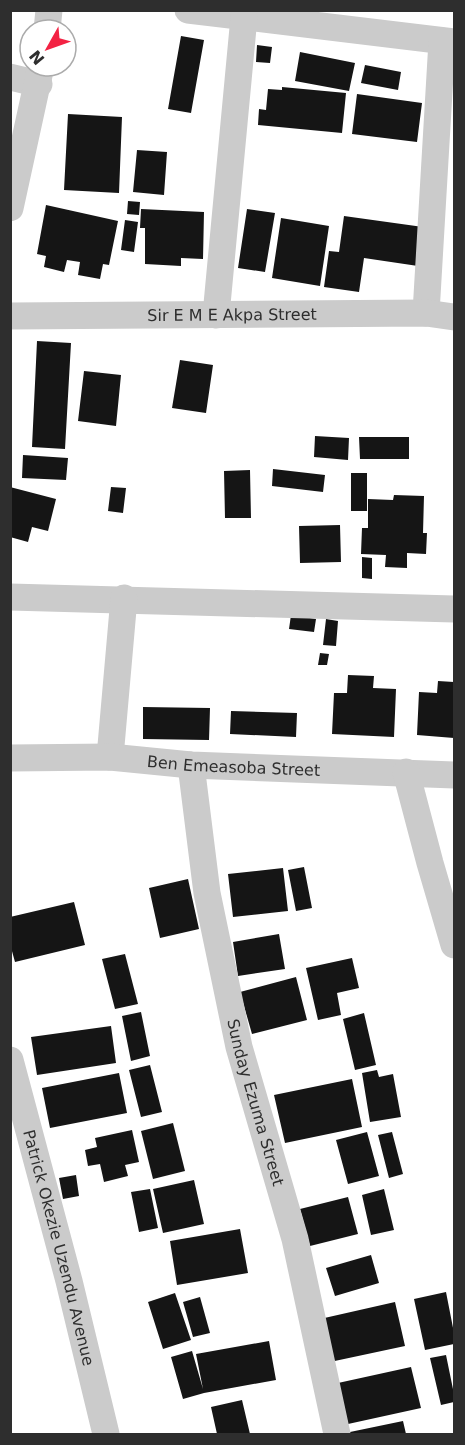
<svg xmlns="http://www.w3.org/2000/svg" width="465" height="1445" font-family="'DejaVu Sans',sans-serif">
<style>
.building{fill:#151515}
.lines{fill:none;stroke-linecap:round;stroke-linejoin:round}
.minor{stroke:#cbcbcb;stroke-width:27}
.labels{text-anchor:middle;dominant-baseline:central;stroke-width:6;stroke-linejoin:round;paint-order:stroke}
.street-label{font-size:16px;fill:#2e2e2e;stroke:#fff}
</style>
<rect width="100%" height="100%" fill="#fff"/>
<path class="building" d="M181 36 204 40 191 113 168 109Z
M257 45 272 47 270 63 256 62Z
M300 52 355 63 349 91 295 81Z
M365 65 401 72 398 90 361 83Z
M282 87 346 93 342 133 258 125 259 109 266 110 268 89 282 90Z
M357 94 422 103 417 142 352 134Z
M68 114 122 117 119 193 64 190Z
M137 150 167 152 164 195 133 192Z
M128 201 140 202 139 215 127 214Z
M46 205 118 221 109 265 103 264 100 279 78 275 80 262 67 260 64 272 44 267 46 256 37 254Z
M141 209 204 212 203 259 181 258V266L145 264V228H140Z
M247 209 275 213 265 272 238 268Z
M344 216 423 227 418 266 364 258 359 292 324 287 329 251 339 252Z
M281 218 329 226 320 286 272 278Z
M125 220 138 222 134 252 121 250Z
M37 341 71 343 65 449 32 447Z
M180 360 213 365 206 413 172 408Z
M84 371 121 375 116 426 78 421Z
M315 436 349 438 348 460 314 457Z
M359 437H409V459H360Z
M23 455 68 458 66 480 22 478Z
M273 469 325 475 323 492 272 486Z
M250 470 251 518H225L224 471Z
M351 473H367V511H351Z
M10 487 56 499 48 531 32 527 28 542 10 537Z
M111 487 126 488 123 513 108 511Z
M394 495 424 496 423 533H427L426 554 407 553V568L385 567 386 555 361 554 362 528H368V499L393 500Z
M340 525 341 562 300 563 299 526Z
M362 557 372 558V579L362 578Z
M291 615 316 619 314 632 289 629Z
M326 619 338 621 336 646 323 645Z
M320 653 329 654 327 665H318Z
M348 675 374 676 373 688 396 689 394 737 332 734 334 693H347Z
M438 681 454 682V738L417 735 419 692 437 693Z
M143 707 210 708 209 740 143 739Z
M231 711 297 713 296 737 230 734Z
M304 867 312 908 296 911 288 870Z
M283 868 288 911 233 917 228 874Z
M188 879 199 929 160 938 149 888Z
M74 902 85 945 15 962 10 944V917Z
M279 934 285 969 238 976 233 942Z
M125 954 138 1004 115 1009 102 959Z
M352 958 359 988 337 993 341 1015 318 1020 306 968Z
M296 977 307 1020 252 1034 240 992Z
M141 1012 150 1056 131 1061 122 1016Z
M364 1013 376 1065 355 1070 343 1019Z
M111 1026 116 1063 37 1075 31 1037Z
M150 1065 162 1112 141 1117 129 1070Z
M377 1070 379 1077 393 1074 401 1117 370 1122 362 1073Z
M119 1073 127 1113 50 1128 42 1088Z
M352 1079 362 1127 285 1143 274 1095Z
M173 1123 185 1171 153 1179 141 1131Z
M132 1130 139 1162 125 1165 128 1176 104 1182 100 1164 88 1166 85 1150 97 1147 95 1138Z
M367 1132 379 1176 348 1184 336 1140Z
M392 1132 403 1174 389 1178 378 1135Z
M76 1175 79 1196 63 1199 59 1178Z
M194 1180 204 1224 163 1233 153 1189Z
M150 1189 158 1228 139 1232 131 1192Z
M384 1189 394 1230 371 1235 362 1195Z
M348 1197 358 1234 310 1246 300 1209Z
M240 1229 248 1273 177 1285 170 1241Z
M371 1255 379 1283 335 1296 326 1268Z
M446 1292 454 1333V1344L425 1350 414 1299Z
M175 1293 191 1340 163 1349 148 1302Z
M200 1297 210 1333 193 1337 183 1302Z
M395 1302 405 1346 330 1362 320 1319Z
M269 1341 276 1380 204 1393 183 1399 171 1357 192 1351 203 1389 196 1354Z
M446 1355 454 1394V1402L441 1405 430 1358Z
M411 1367 421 1408 348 1424 338 1383Z
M242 1400 250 1434H217L211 1407Z
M403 1421 406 1434H350V1432Z"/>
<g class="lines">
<g class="minor">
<path d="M188 10 454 42"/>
<path d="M47 30 49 10"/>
<path d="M10 77 39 84"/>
<path d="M10 208 41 66"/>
<path d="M426 313 442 41"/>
<path d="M216 315 244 17"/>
<path id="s1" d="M10 316 426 313 454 317"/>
<path d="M10 597 454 609"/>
<path d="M110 757 124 598"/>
<path id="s2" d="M10 758 110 757 191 765 454 775"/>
<path id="s3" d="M191 765 207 893 239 1047 295 1239 337 1434"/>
<path d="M406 772 430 863 454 945"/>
<path id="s4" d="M10 1060 69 1281 106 1434"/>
</g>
</g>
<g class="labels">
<g class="street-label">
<text stroke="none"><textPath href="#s1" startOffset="222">Sir E M E Akpa Street</textPath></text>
<text stroke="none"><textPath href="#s2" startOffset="224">Ben Emeasoba Street</textPath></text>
<text stroke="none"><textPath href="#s3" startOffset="344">Sunday Ezuma Street</textPath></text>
<text stroke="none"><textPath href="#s4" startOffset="194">Patrick Okezie Uzendu Avenue</textPath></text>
</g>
</g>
<rect width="465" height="1445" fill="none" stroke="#2e2e2e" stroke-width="24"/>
<g transform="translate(48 48) rotate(230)"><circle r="28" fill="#ffffff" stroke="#ababab" stroke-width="1.5"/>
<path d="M0-4.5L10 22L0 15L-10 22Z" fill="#f32243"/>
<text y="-9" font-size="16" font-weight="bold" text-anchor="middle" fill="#2e2e2e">N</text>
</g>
</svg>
